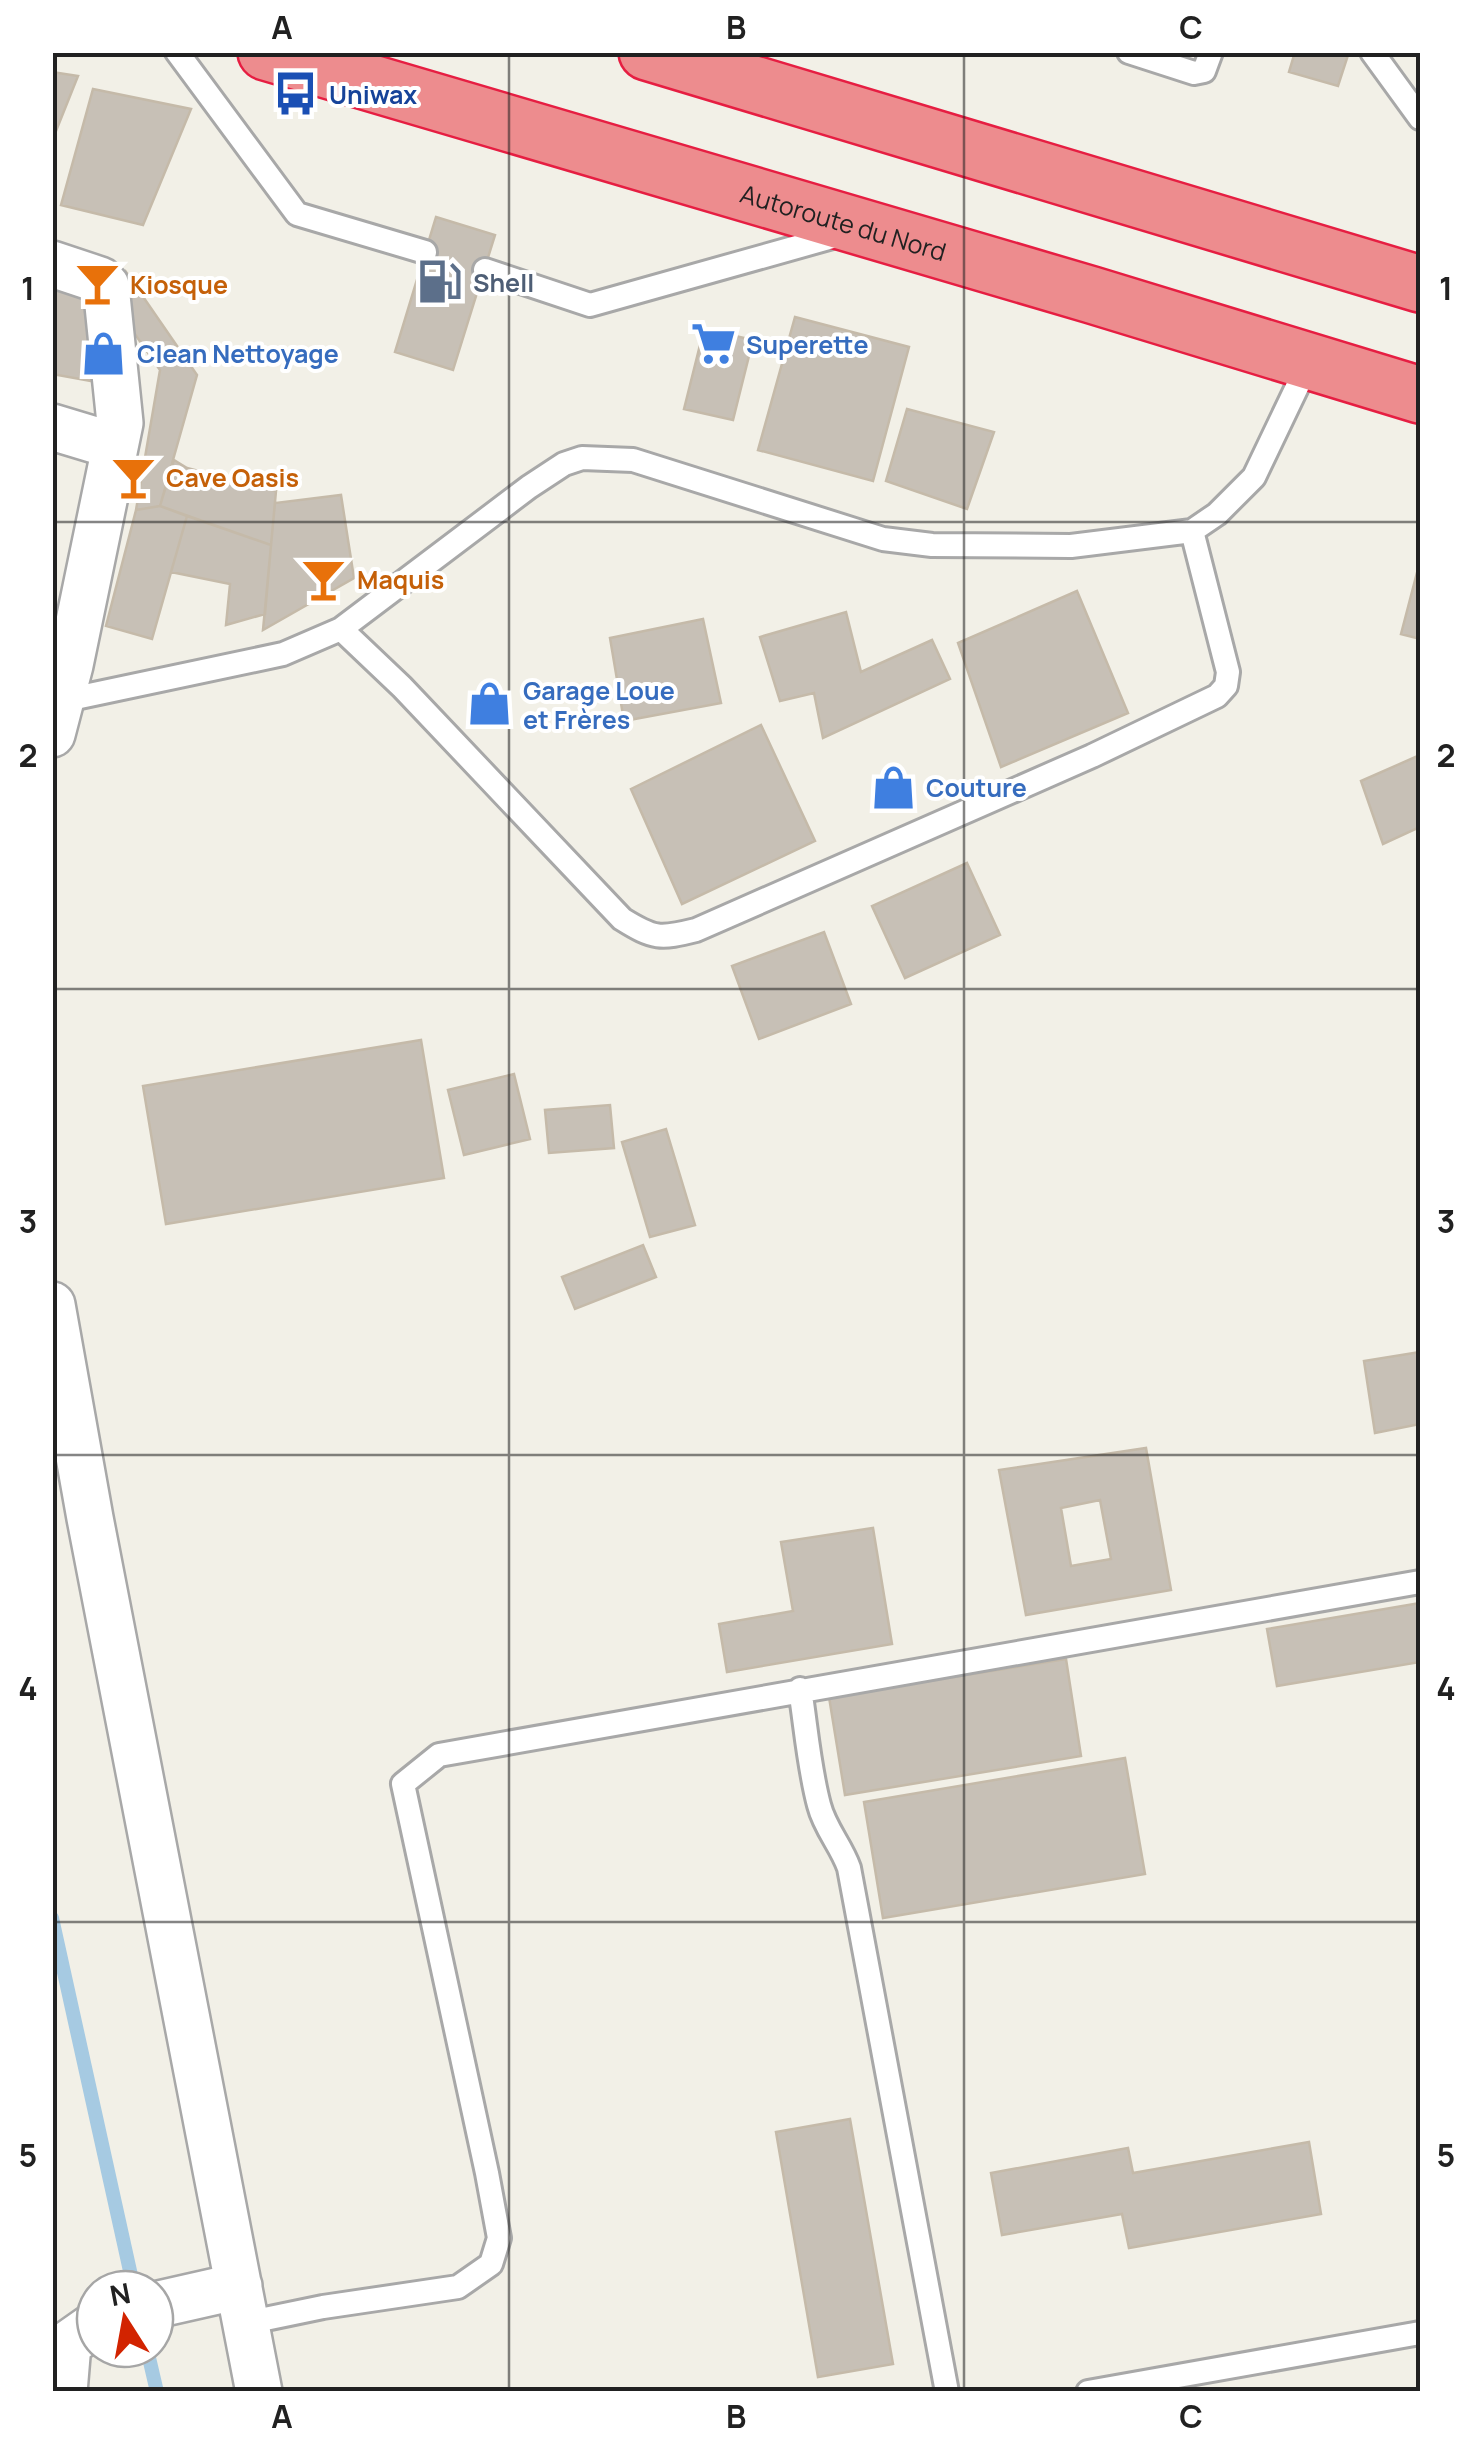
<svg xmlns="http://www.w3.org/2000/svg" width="1473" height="2444" font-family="Manrope,sans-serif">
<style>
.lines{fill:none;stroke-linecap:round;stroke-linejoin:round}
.stream{stroke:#a6cae2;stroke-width:14}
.building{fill:#c7c0b6;stroke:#c5baa9;stroke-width:2.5;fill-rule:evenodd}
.service-casing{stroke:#a8a8a8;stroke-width:28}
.minor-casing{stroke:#a8a8a8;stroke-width:50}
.motorway-casing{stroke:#e61e42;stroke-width:60}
.service{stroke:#fff;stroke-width:22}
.minor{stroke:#fff;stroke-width:45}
.motorway{stroke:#ed8c8e;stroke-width:55}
.grid{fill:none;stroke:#212121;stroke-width:2.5;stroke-opacity:0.55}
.labels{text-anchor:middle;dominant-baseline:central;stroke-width:8;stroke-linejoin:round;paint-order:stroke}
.transit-label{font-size:25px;font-weight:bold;fill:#164399;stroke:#fff;text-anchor:start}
.street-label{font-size:25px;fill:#212121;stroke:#fff}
.service-label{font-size:25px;font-weight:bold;fill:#4e5e75;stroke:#fff;text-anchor:start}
.food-label{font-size:25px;font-weight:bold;fill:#c56008;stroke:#fff;text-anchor:start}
.shop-label{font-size:25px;font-weight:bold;fill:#366cbe;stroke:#fff;text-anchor:start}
.neatline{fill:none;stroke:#212121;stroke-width:4}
.grid-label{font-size:32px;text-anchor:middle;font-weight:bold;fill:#212121}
</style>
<rect width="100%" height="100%" fill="#f2f0e7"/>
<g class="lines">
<path class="stream" d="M52 1918 134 2289
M147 2349 157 2392"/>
</g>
<path class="building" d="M1295 52H1349L1338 86 1289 72Z
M52 72 78 76 52 141Z
M93 89 191 109 143 225 61 205Z
M436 217 495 235 453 370 395 352Z
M126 272 197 375 160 506 136 510 160 370 116 307Z
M52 281 108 303 91 381 52 374Z
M795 317 909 347 873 481 758 450Z
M704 329 753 340 733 420 684 409Z
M907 409 994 432 967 509 886 481Z
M174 460 187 468 276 491 271 545 160 506Z
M341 495 354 578 263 630 275 503Z
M160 506 187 516 152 639 106 626 136 510Z
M187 516 271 545 265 614 226 625 230 584 171 572Z
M1420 561V639L1401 634Z
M1077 591 1128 713 1001 767 958 643Z
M846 612 861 672 932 640 950 679 823 738 814 693 780 701 760 637Z
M703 619 721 703 624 721 610 638Z
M761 725 815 841 682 904 631 789Z
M1420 755V827L1383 844 1361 781Z
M967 863 1000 935 905 978 872 906Z
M824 932 851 1004 759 1039 732 966Z
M421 1040 444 1178 166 1224 143 1086Z
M514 1074 530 1139 464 1155 448 1090Z
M610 1105 614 1148 549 1153 545 1110Z
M666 1129 695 1225 650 1237 622 1142Z
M643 1245 656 1277 575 1309 562 1277Z
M1420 1352V1424L1375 1433 1364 1361Z
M1146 1448 1171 1590 1026 1615 999 1470ZM1100 1500 1111 1559 1071 1566 1061 1508Z
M873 1528 892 1644 727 1672 719 1624 793 1611 781 1542Z
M1420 1603V1662L1277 1686 1267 1629Z
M1066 1659 1081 1756 845 1795 829 1697Z
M1125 1758 1145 1874 883 1918 864 1802Z
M850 2119 893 2364 818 2377 776 2132Z
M1309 2142 1321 2214 1129 2248 1122 2214 1002 2235 991 2173 1128 2148 1133 2173Z"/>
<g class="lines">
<defs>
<path id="service" d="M177 52 297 214 425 252
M1129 52 1194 73 1204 71 1211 52
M1372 52 1420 118
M485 270 590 305 843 234
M341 629 402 687 622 919C654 939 660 939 696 930L1092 756 1217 696 1226 686 1228 672 1192 531
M61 701 283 654 341 629 529 487 564 464 582 458 633 460 883 539 932 545 1071 546 1192 531 1217 514 1254 477 1309 362
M800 1689C806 1727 809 1768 819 1805 825 1829 841 1845 849 1868L947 2392
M246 2323 323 2307 458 2287 491 2264 499 2238 487 2173 403 1784 439 1755 1420 1582
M1088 2392 1420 2333"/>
<path id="minor" d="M52 264 100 280 106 286 120 423 70 665 52 734
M52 427 115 446
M52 1305 90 1518 259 2392
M155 2305 239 2286
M64 2392 68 2344 95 2325"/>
<g id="motorway">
<path id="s1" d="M266 52 1092 295 1420 395"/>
<path d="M647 52 1420 284"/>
</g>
</defs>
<use href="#service" class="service-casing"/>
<use href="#minor" class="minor-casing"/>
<use href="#motorway" class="motorway-casing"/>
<use href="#service" class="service"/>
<use href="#minor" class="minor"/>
<use href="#motorway" class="motorway"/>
</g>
<path class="grid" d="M509 52V2392M964 52V2392M52 522H1420M52 989H1420M52 1455H1420M52 1922H1420"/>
<defs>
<symbol id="bus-bare" viewBox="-9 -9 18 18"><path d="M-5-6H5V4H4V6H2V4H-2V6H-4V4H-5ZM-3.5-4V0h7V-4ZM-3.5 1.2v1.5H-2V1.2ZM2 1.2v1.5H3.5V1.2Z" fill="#1a4fb4" stroke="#fff" stroke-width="2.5" paint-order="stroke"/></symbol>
<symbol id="fuel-bare" viewBox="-9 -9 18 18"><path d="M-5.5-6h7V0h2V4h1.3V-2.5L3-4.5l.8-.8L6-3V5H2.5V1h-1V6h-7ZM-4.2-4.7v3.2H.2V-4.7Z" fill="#5c6f8a" stroke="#fff" stroke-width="2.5" paint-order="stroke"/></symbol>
<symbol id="bar-bare" viewBox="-9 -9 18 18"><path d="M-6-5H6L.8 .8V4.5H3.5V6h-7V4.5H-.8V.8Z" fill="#e8710a" stroke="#fff" stroke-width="2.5" paint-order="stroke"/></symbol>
<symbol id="supermarket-bare" viewBox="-9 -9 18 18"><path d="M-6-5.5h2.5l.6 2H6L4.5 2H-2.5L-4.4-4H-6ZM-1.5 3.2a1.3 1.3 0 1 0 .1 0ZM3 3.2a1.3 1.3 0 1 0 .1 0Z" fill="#3f7fe0" stroke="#fff" stroke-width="2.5" paint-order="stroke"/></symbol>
<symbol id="shop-bare" viewBox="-9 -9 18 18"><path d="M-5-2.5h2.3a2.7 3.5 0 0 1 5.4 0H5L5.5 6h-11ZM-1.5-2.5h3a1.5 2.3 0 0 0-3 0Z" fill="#3f7fe0" stroke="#fff" stroke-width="2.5" paint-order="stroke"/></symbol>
</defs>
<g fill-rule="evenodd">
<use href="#bus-bare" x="264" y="62" width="63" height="63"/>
<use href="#fuel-bare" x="408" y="250" width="63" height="63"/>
<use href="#bar-bare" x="66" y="252" width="63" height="63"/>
<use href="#supermarket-bare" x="682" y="312" width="63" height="63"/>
<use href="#shop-bare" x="72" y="322" width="63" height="63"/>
<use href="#bar-bare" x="102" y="446" width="63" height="63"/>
<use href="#bar-bare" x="292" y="548" width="63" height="63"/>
<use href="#shop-bare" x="458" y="672" width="63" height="63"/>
<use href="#shop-bare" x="862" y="756" width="63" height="63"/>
</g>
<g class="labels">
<g class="transit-label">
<text x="329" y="94">Uniwax</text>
</g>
<g class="street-label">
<text stroke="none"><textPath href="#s1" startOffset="602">Autoroute du Nord</textPath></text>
</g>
<g class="service-label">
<text x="473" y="282">Shell</text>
</g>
<g class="food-label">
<text x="130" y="284">Kiosque</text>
<text x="166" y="477">Cave Oasis</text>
<text x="357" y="579">Maquis</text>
</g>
<g class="shop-label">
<text x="746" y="344">Superette</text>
<text x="137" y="353">Clean Nettoyage</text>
<text x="523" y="690">Garage Loue<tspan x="523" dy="29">et Frères</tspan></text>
<text x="926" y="787">Couture</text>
</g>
</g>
<rect width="1473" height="2444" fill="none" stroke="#ffffff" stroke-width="110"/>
<g transform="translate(125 2319) rotate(349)"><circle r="48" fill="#ffffff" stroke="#a6a6a6" stroke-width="2.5"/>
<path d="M0-8L18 38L0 25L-18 38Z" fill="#d22300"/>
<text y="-15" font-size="28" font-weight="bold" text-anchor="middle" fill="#212121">N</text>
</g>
<rect x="55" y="55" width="1363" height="2334" class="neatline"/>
<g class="grid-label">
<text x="282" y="39">A</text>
<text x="736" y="39">B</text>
<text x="1191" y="39">C</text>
<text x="28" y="300">1</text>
<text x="1446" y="300">1</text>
<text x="28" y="767">2</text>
<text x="1446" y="767">2</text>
<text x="28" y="1233">3</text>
<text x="1446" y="1233">3</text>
<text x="28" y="1700">4</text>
<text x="1446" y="1700">4</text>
<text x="28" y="2167">5</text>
<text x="1446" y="2167">5</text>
<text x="282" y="2428">A</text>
<text x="736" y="2428">B</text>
<text x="1191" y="2428">C</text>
</g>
</svg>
